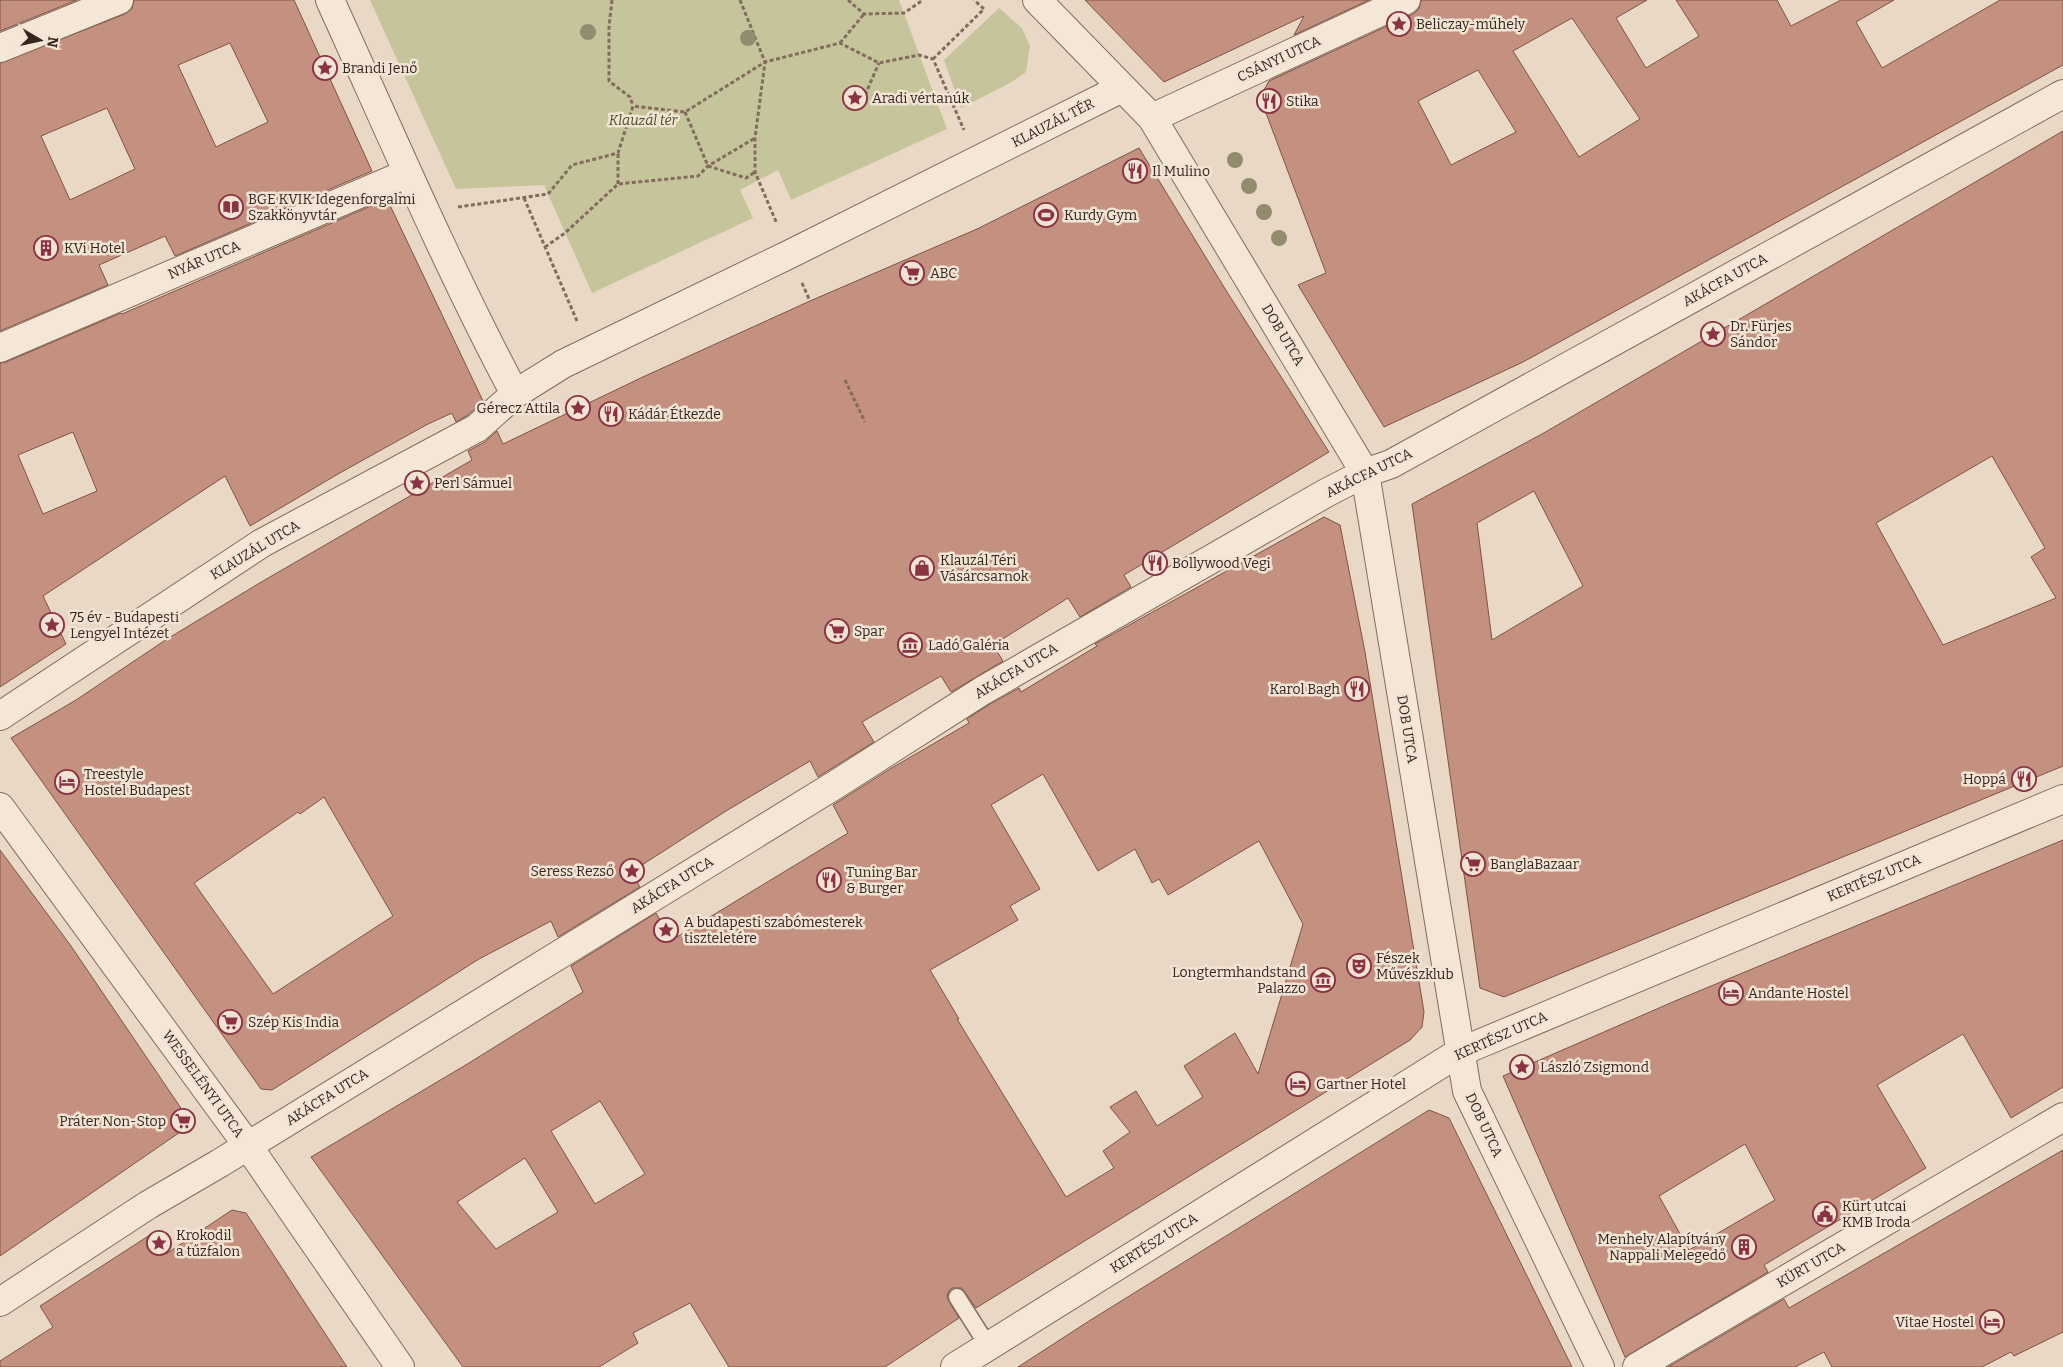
<svg xmlns="http://www.w3.org/2000/svg" width="2063" height="1367" font-family="Bitter,serif">
<style>
.green{fill:#c6c49a}
.building{fill:#c4907f;stroke:#7f5346;fill-rule:evenodd}
.lines{fill:none;stroke-linecap:round;stroke-linejoin:round}
.lane-casing{stroke:#836b5d;stroke-width:19}
.street-casing{stroke:#836b5d;stroke-width:30}
.path{stroke:#836b5d;stroke-width:3;stroke-dasharray:4 2.5;stroke-linecap:butt}
.lane{stroke:#f5e7d8;stroke-width:16}
.street{stroke:#f5e7d8;stroke-width:28}
.tree{fill:#928c6f}
.labels{text-anchor:middle;dominant-baseline:central;stroke-width:5;stroke-linejoin:round;paint-order:stroke}
.poi-label{font-size:14px;fill:#34261f;stroke:#f2e4d4;text-anchor:start}
.street-label{font-size:14px;fill:#34261f;stroke:#f2e4d4}
.park-label{font-size:14px;font-style:italic;fill:#4b4e28;stroke:#f2e4d4}
</style>
<rect width="100%" height="100%" fill="#e9d8c5"/>
<path class="green" d="M370 0H899L947 129 791 200 778 170 740 190 753 218 592 293 544 185 456 189Z
M999 8 1022 28 1030 46 1026 72 1010 83 961 108 944 60Z"/>
<path class="building" d="M0 0H77L0 31Z
M134 0H294L372 171 175 256 165 236 99 265 108 285 0 331V63L125 14 132 9ZM230 43 268 122 216 147 178 65ZM107 108 135 169 70 200 41 136Z
M1085 0H1369L1294 35 1304 16 1164 82Z
M1421 0H1647L1616 18 1646 68 1699 36 1676 0H1777L1791 26 1841 0H1894L1856 22 1882 68 2000 0H2063V65L1523 362 1384 427 1298 285 1326 273 1260 97 1269 81 1413 14 1419 9ZM1572 18 1640 119 1579 157 1513 51ZM1478 70 1516 132 1451 165 1418 101Z
M2063 131V766L1504 997 1480 988 1412 504 1542 434ZM1992 456 2045 548 2031 557 2056 598 1943 645 1876 523ZM1534 491 1583 586 1492 640 1477 523Z
M1139 148 1227 292 1329 452 1124 575 1131 587 1080 617 1068 598 993 645 1003 661 951 692 941 676 862 722 874 742 818 777 810 761 726 811 631 872 640 887 558 937 551 921 479 959 272 1090 261 1089 11 738 76 700 167 639 263 581 472 460 468 451 485 442 497 431 503 444 645 376 810 301 977 229ZM324 797 393 916 273 994 194 883 298 812 300 814Z
M387 199 483 401 468 415 456 422 452 413 426 425 338 474 250 526 225 476 43 596 66 644 0 687V363L6 362 121 313 122 314ZM73 432 97 491 43 514 18 455Z
M1324 517 1340 525 1365 652 1424 1012 1422 1027 1410 1040 976 1308 962 1288H952L948 1292 947 1298 959 1318 885 1367H729L690 1303 633 1333 638 1343 599 1367H463L311 1157 469 1063 583 992 571 966 656 913 672 940 848 833 833 805 890 769 969 723 967 719 990 704 1019 688 1021 692 1097 646 1095 644ZM1043 774 1098 871 1135 849 1152 883 1159 879 1168 895 1259 841 1303 924 1258 1074 1235 1033 1184 1066 1203 1097 1157 1126 1136 1091 1110 1107 1130 1132 1103 1151 1114 1168 1066 1197 957 1019H959L930 970 1018 920 1010 906 1040 889 991 805ZM600 1101 645 1174 595 1204 551 1131ZM525 1158 558 1212 496 1249 457 1202Z
M2063 840V1087L2011 1118 1963 1034 1877 1085 1926 1168 1764 1265 1768 1272 1625 1357 1503 1076 1675 1001ZM1745 1144 1775 1200 1689 1250 1659 1196Z
M0 850 71 946 187 1117 186 1128 0 1256Z
M1429 1110 1449 1118 1572 1367H1018L1089 1321Z
M2063 1150V1332L2014 1356 2011 1352 1982 1367H1832L1824 1352 1795 1367H1668L1784 1299 1789 1308Z
M232 1210 246 1213 347 1367H0V1361L53 1327 40 1306 153 1233 166 1254Z"/>
<g class="lines">
<defs>
<path id="lane" d="M957 1297 988 1346"/>
<path id="street" d="M330 0C390 132 447 266 515 394
M1037 0 1152 118 1365 473 1467 1091 1600 1367
M0 48 119 0
M1152 118 1406 0
M0 348 408 173
M0 716 262 543 477 428 515 394 563 364 790 254 1122 88
M0 807 248 1146 400 1367
M0 1302 148 1205 220 1163 562 953 835 785 982 691 1326 493 1365 473 1391 464 2063 94
M955 1367 1460 1052 2063 799
M1637 1367 2063 1117"/>
</defs>
<use href="#lane" class="lane-casing"/>
<use href="#street" class="street-casing"/>
<path class="path" d="M612 0 609 26V81L630 97 633 106
M740 0 765 62 755 138V172L777 224
M848 0 864 14 904 13 923 0
M840 43 864 14
M933 59 984 9 974 0
M865 95 879 63
M685 112 708 166 746 178 755 172
M618 184V153
M524 198 577 321
M458 207 548 194 572 165 618 153 633 106 685 112 765 62 840 43 879 63 919 55 933 59 964 130
M545 247 565 233 618 184 698 176 708 166 755 138
M802 283 810 301
M845 380 865 422"/>
<use href="#lane" class="lane"/>
<use href="#street" class="street"/>
</g>
<g class="tree">
<circle cx="588" cy="32" r="8"/>
<circle cx="748" cy="38" r="8"/>
<circle cx="1235" cy="160" r="8"/>
<circle cx="1249" cy="186" r="8"/>
<circle cx="1264" cy="212" r="8"/>
<circle cx="1279" cy="238" r="8"/>
</g>
<defs>
<symbol id="sight-ring" viewBox="-11 -11 22 22"><circle r="9.5" fill="#f2e4d4" stroke="#8b3343" stroke-width="1.5"/><path d="M0-6L1.8-2.2L6-1.7L2.9 1.2L3.7 5.4L0 3.3L-3.7 5.4L-2.9 1.2L-6-1.7L-1.8-2.2Z" fill="#8b3343"/></symbol>
<symbol id="restaurant-ring" viewBox="-11 -11 22 22"><circle r="9.5" fill="#f2e4d4" stroke="#8b3343" stroke-width="1.5"/><path d="M-5-6h1v4h1v-4h1v4h1v-4h1v5L-1.5 .5V6h-2V.5L-5-1ZM5-6V6H3V1.5H1.5Q1.5-4 5-6Z" fill="#8b3343"/></symbol>
<symbol id="library-ring" viewBox="-11 -11 22 22"><circle r="9.5" fill="#f2e4d4" stroke="#8b3343" stroke-width="1.5"/><path d="M-6-4Q-3-5.5-.7-3.5V5Q-3 3-6 4ZM6-4Q3-5.5 .7-3.5V5Q3 3 6 4Z" fill="#8b3343"/></symbol>
<symbol id="stadium-ring" viewBox="-11 -11 22 22"><circle r="9.5" fill="#f2e4d4" stroke="#8b3343" stroke-width="1.5"/><path d="M0-5a6.5 5 0 1 0 0 10a6.5 5 0 1 0 0-10ZM-3.5-1.8h7v3.6h-7Z" fill="#8b3343"/></symbol>
<symbol id="building-ring" viewBox="-11 -11 22 22"><circle r="9.5" fill="#f2e4d4" stroke="#8b3343" stroke-width="1.5"/><path d="M-4-6H4V6H1V3H-1V6H-4ZM-2.5-4.3h1.7v1.8h-1.7ZM.8-4.3h1.7v1.8H.8ZM-2.5-1h1.7V.8h-1.7ZM.8-1h1.7V.8H.8Z" fill="#8b3343"/></symbol>
<symbol id="supermarket-ring" viewBox="-11 -11 22 22"><circle r="9.5" fill="#f2e4d4" stroke="#8b3343" stroke-width="1.5"/><path d="M-6-5.5h2.5l.6 2H6L4.5 2H-2.5L-4.4-4H-6ZM-1.5 3.2a1.3 1.3 0 1 0 .1 0ZM3 3.2a1.3 1.3 0 1 0 .1 0Z" fill="#8b3343"/></symbol>
<symbol id="shop-ring" viewBox="-11 -11 22 22"><circle r="9.5" fill="#f2e4d4" stroke="#8b3343" stroke-width="1.5"/><path d="M-5-2.5h2.3a2.7 3.5 0 0 1 5.4 0H5L5.5 6h-11ZM-1.5-2.5h3a1.5 2.3 0 0 0-3 0Z" fill="#8b3343"/></symbol>
<symbol id="museum-ring" viewBox="-11 -11 22 22"><circle r="9.5" fill="#f2e4d4" stroke="#8b3343" stroke-width="1.5"/><path d="M0-6L6-3V-2H-6V-3ZM-5-1h2V3h-2ZM-1-1h2V3h-2ZM3-1h2V3H3ZM-6 4H6V6H-6Z" fill="#8b3343"/></symbol>
<symbol id="hotel-ring" viewBox="-11 -11 22 22"><circle r="9.5" fill="#f2e4d4" stroke="#8b3343" stroke-width="1.5"/><path d="M-6-4.5h1.5V1H6V5H4.5V3h-9V5H-6ZM-4 0a1.8 1.8 0 1 1 3.6 0ZM.5 0V-2.5h3Q6-2.5 6 0Z" fill="#8b3343"/></symbol>
<symbol id="theatre-ring" viewBox="-11 -11 22 22"><circle r="9.5" fill="#f2e4d4" stroke="#8b3343" stroke-width="1.5"/><path d="M-5-5.5Q0-4 5-5.5V0Q5 5 0 6Q-5 5-5 0ZM-3.3-2.5H-1v1.5H-3.3ZM1-2.5H3.3v1.5H1ZM-2.8 1Q0 5.5 2.8 1Z" fill="#8b3343"/></symbol>
<symbol id="civic-ring" viewBox="-11 -11 22 22"><circle r="9.5" fill="#f2e4d4" stroke="#8b3343" stroke-width="1.5"/><path d="M-.6-6.5H3V-4.5H.6V-3L4-1V1h2V6H-6V1h2V-1L-.6-3ZM-1.2 2.5V6h2.4V2.5Z" fill="#8b3343"/></symbol>
</defs>
<g fill-rule="evenodd">
<use href="#sight-ring" x="1385" y="10" width="28" height="28"/>
<use href="#sight-ring" x="311" y="54" width="28" height="28"/>
<use href="#sight-ring" x="841" y="84" width="28" height="28"/>
<use href="#restaurant-ring" x="1255" y="87" width="28" height="28"/>
<use href="#restaurant-ring" x="1121" y="157" width="28" height="28"/>
<use href="#library-ring" x="217" y="193" width="28" height="28"/>
<use href="#stadium-ring" x="1032" y="201" width="28" height="28"/>
<use href="#building-ring" x="32" y="234" width="28" height="28"/>
<use href="#supermarket-ring" x="898" y="259" width="28" height="28"/>
<use href="#sight-ring" x="1699" y="320" width="28" height="28"/>
<use href="#sight-ring" x="564" y="394" width="28" height="28"/>
<use href="#restaurant-ring" x="597" y="400" width="28" height="28"/>
<use href="#sight-ring" x="403" y="469" width="28" height="28"/>
<use href="#restaurant-ring" x="1141" y="549" width="28" height="28"/>
<use href="#shop-ring" x="908" y="554" width="28" height="28"/>
<use href="#sight-ring" x="38" y="611" width="28" height="28"/>
<use href="#supermarket-ring" x="823" y="617" width="28" height="28"/>
<use href="#museum-ring" x="896" y="631" width="28" height="28"/>
<use href="#restaurant-ring" x="1343" y="675" width="28" height="28"/>
<use href="#restaurant-ring" x="2010" y="765" width="28" height="28"/>
<use href="#hotel-ring" x="53" y="768" width="28" height="28"/>
<use href="#supermarket-ring" x="1459" y="850" width="28" height="28"/>
<use href="#sight-ring" x="618" y="857" width="28" height="28"/>
<use href="#restaurant-ring" x="815" y="866" width="28" height="28"/>
<use href="#sight-ring" x="652" y="916" width="28" height="28"/>
<use href="#theatre-ring" x="1345" y="952" width="28" height="28"/>
<use href="#museum-ring" x="1309" y="966" width="28" height="28"/>
<use href="#hotel-ring" x="1717" y="979" width="28" height="28"/>
<use href="#supermarket-ring" x="216" y="1008" width="28" height="28"/>
<use href="#sight-ring" x="1508" y="1053" width="28" height="28"/>
<use href="#hotel-ring" x="1284" y="1070" width="28" height="28"/>
<use href="#supermarket-ring" x="169" y="1107" width="28" height="28"/>
<use href="#civic-ring" x="1811" y="1200" width="28" height="28"/>
<use href="#sight-ring" x="145" y="1229" width="28" height="28"/>
<use href="#building-ring" x="1730" y="1233" width="28" height="28"/>
<use href="#hotel-ring" x="1978" y="1308" width="28" height="28"/>
</g>
<g class="labels">
<g class="poi-label">
<text x="1416" y="24">Beliczay-műhely</text>
<text x="342" y="68">Brandi Jenő</text>
<text x="872" y="98">Aradi vértanúk</text>
<text x="1286" y="101">Stika</text>
<text x="1152" y="171">Il Mulino</text>
<text x="248" y="199">BGE KVIK Idegenforgalmi<tspan x="248" dy="16">Szakkönyvtár</tspan></text>
<text x="1064" y="215">Kurdy Gym</text>
<text x="64" y="248">KVi Hotel</text>
<text x="930" y="273">ABC</text>
<text x="1730" y="326">Dr. Fürjes<tspan x="1730" dy="16">Sándor</tspan></text>
<text x="560" y="408" text-anchor="end">Gérecz Attila</text>
<text x="628" y="414">Kádár Étkezde</text>
<text x="434" y="483">Perl Sámuel</text>
<text x="940" y="560">Klauzál Téri<tspan x="940" dy="16">Vásárcsarnok</tspan></text>
<text x="1172" y="563">Bollywood Vegi</text>
<text x="70" y="617">75 év - Budapesti<tspan x="70" dy="16">Lengyel Intézet</tspan></text>
<text x="854" y="631">Spar</text>
<text x="928" y="645">Ladó Galéria</text>
<text x="1340" y="689" text-anchor="end">Karol Bagh</text>
<text x="84" y="774">Treestyle<tspan x="84" dy="16">Hostel Budapest</tspan></text>
<text x="2006" y="779" text-anchor="end">Hoppá</text>
<text x="1490" y="864">BanglaBazaar</text>
<text x="614" y="871" text-anchor="end">Seress Rezső</text>
<text x="846" y="872">Tuning Bar<tspan x="846" dy="16">&amp; Burger</tspan></text>
<text x="684" y="922">A budapesti szabómesterek<tspan x="684" dy="16">tiszteletére</tspan></text>
<text x="1376" y="958">Fészek<tspan x="1376" dy="16">Művészklub</tspan></text>
<text x="1306" y="972" text-anchor="end">Longtermhandstand<tspan x="1306" dy="16">Palazzo</tspan></text>
<text x="1748" y="993">Andante Hostel</text>
<text x="248" y="1022">Szép Kis India</text>
<text x="1540" y="1067">László Zsigmond</text>
<text x="1316" y="1084">Gartner Hotel</text>
<text x="166" y="1121" text-anchor="end">Práter Non-Stop</text>
<text x="1842" y="1206">Kürt utcai<tspan x="1842" dy="16">KMB Iroda</tspan></text>
<text x="176" y="1235">Krokodil<tspan x="176" dy="16">a tűzfalon</tspan></text>
<text x="1726" y="1239" text-anchor="end">Menhely Alapítvány<tspan x="1726" dy="16">Nappali Melegedő</tspan></text>
<text x="1974" y="1322" text-anchor="end">Vitae Hostel</text>
</g>
<g class="street-label">
<text transform="translate(1279 59) rotate(-25)">CSÁNYI UTCA</text>
<text transform="translate(1053 123) rotate(-27)">KLAUZÁL TÉR</text>
<text transform="translate(204 260) rotate(-23)">NYÁR UTCA</text>
<text transform="translate(1725 280) rotate(-29)">AKÁCFA UTCA</text>
<text transform="translate(1283 335) rotate(59)">DOB UTCA</text>
<text transform="translate(1369 473) rotate(-26)">AKÁCFA UTCA</text>
<text transform="translate(255 550) rotate(-31)">KLAUZÁL UTCA</text>
<text transform="translate(1016 671) rotate(-31)">AKÁCFA UTCA</text>
<text transform="translate(1407 729) rotate(81)">DOB UTCA</text>
<text transform="translate(1874 878) rotate(-23)">KERTÉSZ UTCA</text>
<text transform="translate(672 885) rotate(-32)">AKÁCFA UTCA</text>
<text transform="translate(1501 1036) rotate(-24)">KERTÉSZ UTCA</text>
<text transform="translate(203 1084) rotate(54)">WESSELÉNYI UTCA</text>
<text transform="translate(327 1097) rotate(-32)">AKÁCFA UTCA</text>
<text transform="translate(1484 1125) rotate(65)">DOB UTCA</text>
<text transform="translate(1154 1243) rotate(-32)">KERTÉSZ UTCA</text>
<text transform="translate(1811 1265) rotate(-30)">KÜRT UTCA</text>
</g>
<g class="park-label">
<text x="643" y="120">Klauzál tér</text>
</g>
</g>
<g transform="translate(40 40) rotate(99)" stroke="#f2e4d4" stroke-width="4" paint-order="stroke">
<path d="M0-4L9 19L0 12L-9 19Z" fill="#34261f"/>
<text y="-8" font-size="14" font-weight="bold" text-anchor="middle" fill="#34261f">N</text>
</g>
</svg>
